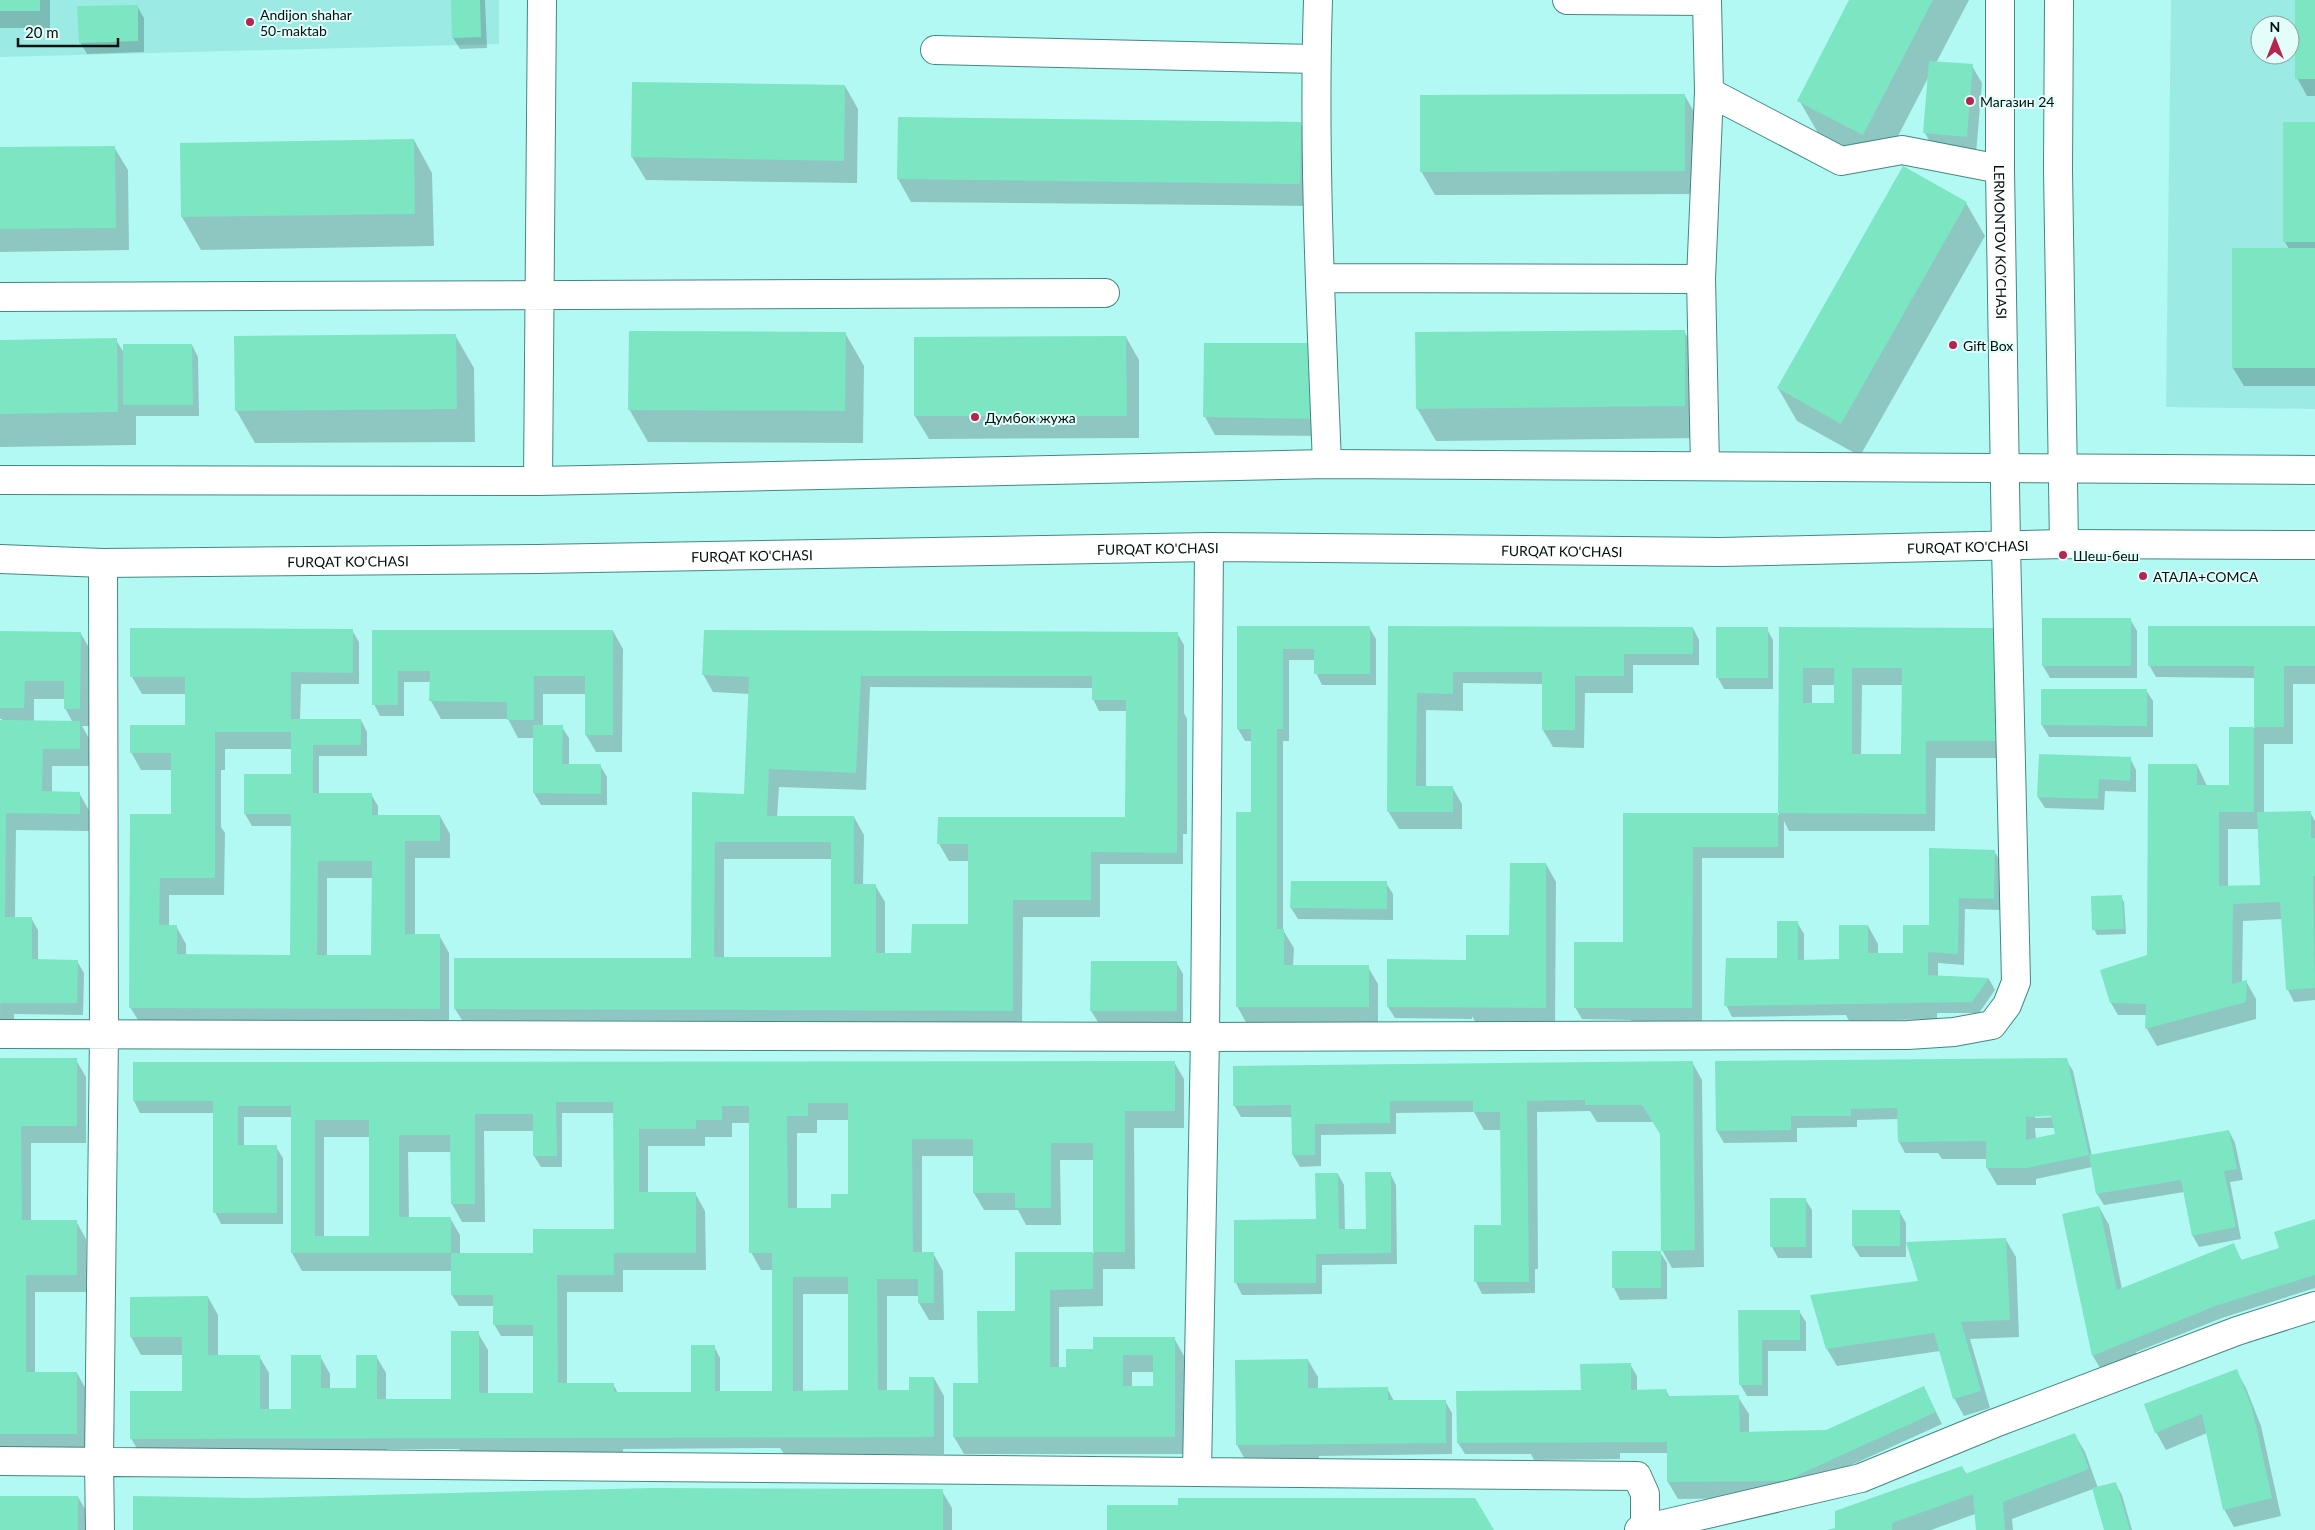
<svg xmlns="http://www.w3.org/2000/svg" width="2315" height="1530" font-family="Lato,sans-serif">
<style>
.built{fill:#9bebe4;fill-rule:evenodd}
.shadow{fill:#0003;fill-rule:evenodd}
.building{fill:#7ce5c2;fill-rule:evenodd}
.lines{fill:none;stroke-linecap:round;stroke-linejoin:round}
.street-casing{stroke:#438883;stroke-width:30}
.secondary-casing{stroke:#438883;stroke-width:30}
.street{stroke:#fff;stroke-width:28}
.secondary{stroke:#fff;stroke-width:28}
.poi-dot{fill:#b52550;stroke:#e2fdfa;stroke-width:2}
.labels{text-anchor:middle;dominant-baseline:central;stroke-width:4;stroke-linejoin:round;paint-order:stroke}
.poi-label{font-size:14px;fill:#00100e;stroke:#e2fdfa;text-anchor:start}
.street-label{font-size:14px;fill:#00100e;stroke:#e2fdfa}
</style>
<rect width="100%" height="100%" fill="#b2f9f3"/>
<path class="built" d="M0 0H499V44L0 57Z
M2171 0H2315V409L2166 407ZM2260 25H2290V55H2260Z"/>
<path class="shadow" d="M0 0H50V28H0Z
M452 0H485L487 48 460 49 453 38Z
M1851 0H1969L1936 63 1972 66 1982 83 1976 154 1935 151 1925 133 1929 76 1882 167 1818 133 1799 100Z
M2297 0H2315V96H2307L2297 78Z
M137 6 144 18V52L87 54 80 42Z
M845 86 858 109 857 183 646 180 632 157Z
M1685 96 1698 119V194L1435 195 1421 171Z
M1300 123 1313 146V206L911 202 898 179Z
M2315 124V386H2244L2233 368V249H2289L2285 242Z
M414 140 432 173 434 246 201 250 182 217 181 144Z
M114 147 128 170 129 250 0 252V148Z
M1966 203 1985 236 1860 456 1797 421 1778 388Z
M1684 331 1703 364 1704 438 1436 441 1417 408Z
M845 333 864 366 863 443 648 442 629 409Z
M455 335 474 368 475 442 255 443 236 410Z
M1126 337 1139 360V438L929 439 915 416Z
M116 340 124 353 192 345 198 357 199 416H136V445L0 447V341Z
M1205 344 1319 345 1329 436 1215 435 1205 417Z
M2043 619H2130L2137 631V678H2050L2043 666Z
M1238 627H1369L1376 639V685H1322L1316 673V660H1289V741H1283V930L1294 948 1293 966 1368 967 1378 984V1024H1247L1237 1006 1252 813V741H1245L1238 729Z
M1389 627 1693 628 1699 640V665H1633V693H1585L1584 748 1553 747 1543 730V684L1463 683V711L1426 710V787H1452L1462 804V829H1399L1388 811Z
M2315 627V684H2293V744H2264V813L2310 812 2315 821V1000L2294 1002 2288 990 2282 919 2243 921 2242 983 2246 981 2256 999V1019L2157 1046 2147 1029V1015H2118L2111 1003 2147 957 2197 765 2207 786H2230V728H2255V678L2156 677 2149 665ZM2228 829H2259L2261 886 2228 887Z
M1767 629 1773 640V689H1724L1718 678Z
M1780 629 2007 647V758H1936L1935 831H1789L1784 821V858H1702V1025H1634L1631 1020 1582 1019 1575 1007 1624 947 1693 814 1779 815ZM1812 685H1835V704H1812ZM1862 685H1903V755H1861Z
M352 630 359 642V684H301L300 720H361L367 732V756H319V794H371L378 806V816H440L450 834V858H415V935H439L449 953V1026L141 1025 130 1007 173 815 172 770H141L131 752 186 727V694H142L132 677ZM225 749H292V776H245V814L252 826H292L291 956H186V944L176 926H169V895H224L225 833 221 827V770H225ZM327 878H373V956H327Z
M374 631H613L623 649 622 752H596L586 735V694H543V727H562L569 738V765H600L607 777V805H541L534 793V738H518L508 719H441L431 701V682H404V716H380L374 704Z
M0 633 81 634 91 651 90 726H82L90 740 89 766H52V792L79 793 89 810V831L16 830 15 918H31L38 930V961H77L84 973 83 1015 14 1014V1020H0L2 719H0ZM34 699H65V708L73 723 34 722Z
M1177 633 1184 645V713L1187 719V834H1183V864H1100V917H1023L1022 1028 702 1027 698 1021 462 1020 455 1009 692 959 693 793 745 795 750 694 713 692 703 674ZM870 687 1093 688V699L1099 711H1127V819L939 844 949 861H970V925L913 954H885V902L875 885H863L864 835 854 817H777L779 787 866 790ZM724 859H832V958H724Z
M2042 690H2146L2153 701V737H2049L2042 725Z
M2130 758 2136 770V792L2105 791 2104 810 2045 808 2038 797Z
M1994 851 2001 862 2000 910 1965 909 1964 965 1938 963V977L1989 979 1995 990 1979 1013H1937V1019L1849 1021 1846 1015 1732 1017 1726 1005 1779 959 1797 922 1804 934V962L1840 961 1868 926 1878 944V954H1904Z
M1546 864 1556 882 1555 1025H1477L1472 1016V1019L1395 1018 1388 1007 1510 936Z
M1386 883 1393 894V920L1298 919 1291 908Z
M2121 897 2124 902 2126 934 2097 935 2094 929Z
M1176 962 1183 974V1022H1098L1091 1011Z
M2066 1059 2073 1071 2092 1156 2229 1131 2235 1143 2243 1180 2230 1182 2241 1239 2199 1247 2193 1236 2184 1192 2104 1205 2097 1194 2092 1167 2036 1179V1185H1997L1987 1168V1159H1942L1938 1153H1905L1899 1142V1119L1857 1120V1127L1797 1128V1142L1724 1143 1717 1131V1062ZM2035 1115H2058V1117L2035 1118ZM2035 1128H2055L2057 1135 2036 1139Z
M0 1060H76L86 1077V1143H31V1222L76 1221 86 1239 87 1292H35V1373H77L87 1391V1451H0Z
M1174 1062 1184 1079V1128H1134L1135 1269H1103V1306L1059 1307V1368H1067L1094 1350 1174 1338 1184 1356 1185 1454H964L954 1437 1016 1312V1253H1094V1160H1060L1061 1225H1026L1018 1210H984L974 1193V1156H922V1253H933L943 1271 944 1320H929L919 1303V1296H887V1391H911L934 1378 944 1396V1454H784L780 1448 623 1449V1455H462L459 1449H387V1455L141 1456 131 1438 183 1392V1355H141L131 1337V1298L208 1297 218 1315V1356H259L269 1373V1411H293L320 1356 330 1374V1389H357L376 1356 386 1373V1400L452 1404 478 1333 488 1350V1394H534V1336H501L494 1324V1306H459L452 1295V1271H302L292 1253V1117H244V1147H276L283 1158V1224H221L215 1212V1113H140L134 1101ZM562 1113H615V1230L534 1254 460 1255V1235L450 1218H409L408 1152H452V1204L462 1222H485L484 1131H534V1156L541 1167H562ZM817 1120H849V1196L832 1209H797V1133H817ZM732 1123H750L751 1252 761 1270H773V1393H720V1358L714 1346 692 1393H618L613 1384H567V1292H623V1270H706L705 1211 695 1193H648V1146H705V1137H732ZM324 1137H371V1237H324ZM803 1294H849V1392H803ZM1132 1372H1154V1388H1132Z
M1692 1062 1702 1080 1704 1267 1672 1268 1662 1250 1661 1134 1653 1122H1597L1590 1111 1537 1112 1538 1269H1535V1293L1482 1294 1476 1282 1502 1226 1501 1130H1484L1474 1112 1396 1113V1134L1321 1135V1166L1300 1167 1293 1155V1117H1241L1234 1105Z
M1390 1173 1396 1185 1397 1264 1322 1265V1294L1242 1295 1236 1283 1235 1221 1317 1220 1338 1174 1344 1185 1345 1231H1367Z
M1805 1199 1812 1210V1258H1778L1772 1247Z
M2099 1207 2109 1225 2122 1289 2233 1244 2242 1261 2280 1249 2315 1221V1288L2222 1318 2136 1352 2137 1359 2103 1373 2093 1356 2063 1215Z
M1899 1211 1906 1223V1257H1860L1853 1246Z
M2006 1240 2016 1257 2019 1337 1970 1339 1990 1408 1964 1416 1954 1398 1940 1351 1837 1366 1827 1349 1920 1282Z
M1614 1252H1660L1667 1263V1299L1620 1300 1614 1288Z
M1740 1311H1799L1806 1322V1351H1768V1396H1747L1740 1384Z
M1308 1360 1318 1377V1389L1387 1388 1394 1401H1445L1452 1413V1454L1319 1456V1462L1247 1463 1237 1445 1236 1361Z
M1630 1364 1637 1376V1391L1666 1390 1670 1398 1738 1397 1749 1414V1433L1827 1432 1924 1388 1942 1424 1792 1492 1749 1498 1678 1499 1668 1482V1453H1620V1459L1534 1460 1531 1454H1465L1458 1443 1582 1391Z
M2236 1370 2246 1388 2261 1426 2281 1516 2234 1527 2224 1509 2207 1433 2166 1450 2156 1432Z
M2075 1435 2085 1452 2098 1488 2115 1483 2122 1495 2132 1530H2105L2093 1489 2012 1519 2013 1530H1977L1975 1514 1931 1530H1827L1836 1529 1962 1467 1967 1475Z
M942 1491 952 1508V1530H134L249 1499Z
M0 1497H78L88 1514V1530H0Z"/>
<path class="building" d="M0 0H40V11H0Z
M451 0H480L481 37 452 38Z
M1849 0H1933L1863 135 1797 101Z
M2295 0H2315V79H2295Z
M138 5V41L79 43 77 6Z
M1929 61 1973 64 1967 137 1923 133Z
M632 82 845 85 844 161 631 157Z
M1685 94V171L1420 172V95Z
M898 117 1301 122 1300 184 897 179Z
M2283 122H2315V242H2283Z
M414 139 415 214 181 217 180 143Z
M115 146 116 228 0 229V147Z
M1903 166 1967 202 1841 424 1777 388Z
M2232 248H2315V368H2232Z
M1685 330V406L1416 409 1415 332Z
M629 331 846 332 845 411 628 410Z
M456 334 457 409 235 411 234 336Z
M1126 336 1127 416H914V337Z
M117 338 118 412 0 414V340Z
M1204 343H1320L1319 419 1203 417Z
M123 344H192L193 405H123Z
M2042 618H2131V666H2042Z
M1237 626H1370V674H1314V649H1283V729H1277V929H1284V965H1369V1007H1236V812H1251V729H1237Z
M1388 626 1693 627V654H1624V676H1575V730H1542V672H1453V694L1417 693 1416 786H1453V812H1387Z
M2148 626H2315V666H2284V727H2254V666H2148Z
M1716 627H1768V678H1716Z
M1779 627 1998 628V741H1926V814L1778 813ZM1803 668H1834V703H1803ZM1852 668H1902L1901 754H1852Z
M130 628 353 629V673L291 672V719H361V745H313V793H372V815H440V841H405V934H440V1009L129 1008 130 814H171V753H130V725H185V677H130ZM215 732H291V774H244V814H291L290 955 177 954V925H159L160 878H215ZM318 861H372L371 955H317Z
M372 630H613V735H585V676H534V720H507V702L429 701 430 671H398V705H372Z
M704 630 1178 632 1177 853 1091 852V900H1013V1011L454 1009V958H691L692 792 744 794 749 677 702 675ZM861 676H1092V700H1126L1125 817H938L937 844H968V924H912L911 953H876V884H854V816H767L769 769 856 773ZM715 842H831V957H714Z
M0 631 81 632 80 709H64V681H25L24 708H0Z
M2041 689H2147V726L2041 725Z
M0 720 80 721V749H43L42 791 80 792V814L6 813 5 917H32V959L78 960 77 1003H0Z
M533 725H563L562 764H601V794L533 793Z
M2229 727H2254V812H2219V886L2260 885 2257 812 2311 811V838H2315V876H2313L2315 988 2286 990 2280 902 2233 904 2232 984 2247 980 2246 1002 2145 1029 2146 1004 2110 1003 2100 970 2147 955 2148 764H2197V785H2229Z
M2039 754 2131 757 2130 781 2099 779 2098 799 2037 797Z
M1623 813H1778V847H1693L1692 1008H1574V942H1623Z
M1929 848 1995 850 1994 899 1959 898 1958 954 1928 952V975L1989 978 1972 1002 1724 1006 1726 958H1777V921H1798V960L1839 959V925H1868V953H1903V925H1929Z
M1510 863H1546V1008L1387 1007V959L1466 960V935H1509Z
M1291 881H1387V909L1290 908Z
M2122 895 2124 929 2092 930 2091 896Z
M1091 961H1177V1011H1090Z
M0 1058H77V1126H21L22 1220H77V1275H26V1372H77V1434H0Z
M2067 1058 2089 1155 2027 1168H1986V1141L1898 1142 1897 1108 1851 1109V1116H1791V1130L1716 1131 1715 1061ZM2051 1116 2055 1134 2026 1140V1117Z
M1175 1061V1111H1125V1252H1093V1143H1051V1208H1015V1193H973V1139H912L913 1252H934V1303H918V1279H877L878 1390H909V1377H934V1437L130 1439V1391H182V1337H130V1297L208 1296V1355H260V1409H291V1355H321V1388H356V1355H377V1399H451V1331H479V1393H533V1325H493V1295H451V1253H291V1106H238V1145H277V1213H213V1101H133V1062ZM556 1102H613L614 1229H533V1253H451V1217H399V1135H450L451 1204H475V1114H533V1156H557ZM808 1103H848V1194H831V1208H788L787 1116H808ZM722 1106H749V1253H772V1391H715V1345H691V1392H614V1383H558L557 1275H614V1253H696V1192H639V1129H696V1120H722ZM315 1120H369V1236H315ZM793 1277H848V1390L793 1391Z
M1693 1061 1695 1250 1661 1251 1660 1134 1642 1105H1585V1100L1527 1101 1529 1282H1474V1225H1501L1500 1112H1473V1101H1390V1123L1315 1124V1155H1292L1291 1105 1233 1106V1066Z
M2229 1130 2237 1169 2224 1171 2236 1227 2192 1236 2181 1180 2096 1194 2089 1155Z
M1365 1172H1391V1253L1316 1254V1283H1234V1220L1316 1219 1315 1173H1338L1339 1229H1366Z
M1770 1198H1806V1247H1770Z
M2099 1206 2117 1290 2234 1243 2241 1260 2279 1248 2274 1232 2315 1219V1275L2215 1306 2092 1356 2062 1214Z
M1852 1210H1900V1246H1852Z
M2006 1238 2010 1320 1961 1322 1981 1391 1953 1399 1934 1333 1826 1349 1810 1295 1918 1281 1906 1242Z
M1612 1251H1661V1288H1612Z
M1015 1252H1093V1289L1050 1290V1367H1066V1349H1093V1337H1175V1437H953V1383H978L977 1311H1015ZM1123 1355H1153V1386H1123Z
M1738 1310H1800V1340H1762V1385H1739Z
M1308 1359V1388L1388 1387V1400H1446V1443L1236 1445 1235 1360Z
M1631 1363V1390L1666 1389 1667 1396 1739 1395 1740 1432 1826 1430 1924 1386 1936 1412 1785 1481 1667 1482V1442L1457 1443 1456 1391 1581 1390 1580 1364Z
M2237 1369 2252 1408 2272 1498 2223 1510 2202 1414 2155 1433 2144 1404Z
M2075 1433 2089 1469 2003 1502 2005 1530H1976L1973 1494 1892 1523V1530H1827L1835 1528V1511L1962 1466 1965 1474Z
M2116 1482 2130 1530H2104L2092 1488Z
M653 1488 943 1489V1530H133V1496L249 1498Z
M0 1496H78V1530H0Z
M1178 1498H1475L1494 1530H1107V1505H1178Z"/>
<g class="lines">
<defs>
<path id="street" d="M1318 0C1313 154 1321 309 1327 464
M1567 0 1707 1 1709 92 1701 279 1705 466
M935 50 1316 59
M1709 92 1841 161 1902 150 2000 169
M1320 278 1701 279
M0 297 1105 293
M538 481 542 0
M0 1034 1205 1037 1908 1035 1954 1032 1992 1025 2007 1005 2016 982 2006 546
M0 1461 1637 1476 1645 1494V1530
M1197 1472 1205 1037 1209 547
M100 1530 99 1461 104 1034 103 563
M1639 1530 1861 1478 1995 1423 2237 1331 2315 1306"/>
<g id="secondary">
<path id="s1" d="M2000 0V169L2006 546"/>
<path d="M2059 0 2058 170 2064 544"/>
<path d="M0 480 538 481 1327 464 2315 470"/>
<path id="s2" d="M0 559 103 563 537 559 1209 547 1721 552 2064 544 2315 545"/>
</g>
</defs>
<use href="#street" class="street-casing"/>
<use href="#secondary" class="secondary-casing"/>
<use href="#street" class="street"/>
<use href="#secondary" class="secondary"/>
</g>
<g class="poi-dot">
<circle cx="250" cy="22" r="5"/>
<circle cx="1970" cy="101" r="5"/>
<circle cx="1953" cy="345" r="5"/>
<circle cx="975" cy="417" r="5"/>
<circle cx="2063" cy="555" r="5"/>
<circle cx="2143" cy="576" r="5"/>
</g>
<g class="labels">
<g class="poi-label">
<text x="260" y="14">Andijon shahar<tspan x="260" dy="16">50-maktab</tspan></text>
<text x="1980" y="101">Магазин 24</text>
<text x="1963" y="345">Gift Box</text>
<text x="985" y="417">Думбок жужа</text>
<text x="2073" y="555">Шеш-беш</text>
<text x="2153" y="576">АТАЛА+СОМСА</text>
</g>
<g class="street-label">
<text stroke="none"><textPath href="#s1" startOffset="242">LERMONTOV KO’CHASI</textPath></text>
<text stroke="none"><textPath href="#s2" startOffset="1968">FURQAT KO'CHASI</textPath></text>
<text stroke="none"><textPath href="#s2" startOffset="1158">FURQAT KO'CHASI</textPath></text>
<text stroke="none"><textPath href="#s2" startOffset="1562">FURQAT KO'CHASI</textPath></text>
<text stroke="none"><textPath href="#s2" startOffset="752">FURQAT KO'CHASI</textPath></text>
<text stroke="none"><textPath href="#s2" startOffset="348">FURQAT KO'CHASI</textPath></text>
</g>
</g>
<g transform="translate(2275 40)"><circle r="24" fill="#e2fdfa" stroke="#889e9c"/>
<path d="M0-4L9 19L0 12L-9 19Z" fill="#b52550"/>
<text y="-8" font-size="14" font-weight="bold" text-anchor="middle" fill="#00100e">N</text>
</g>
<path d="M18 38v8h100v-8" fill="none" stroke="#00100e" stroke-width="2.5"/>
<text x="25" y="38" font-size="15" fill="#00100e" stroke="#e2fdfa" stroke-width="4" paint-order="stroke">20 m</text>
</svg>
